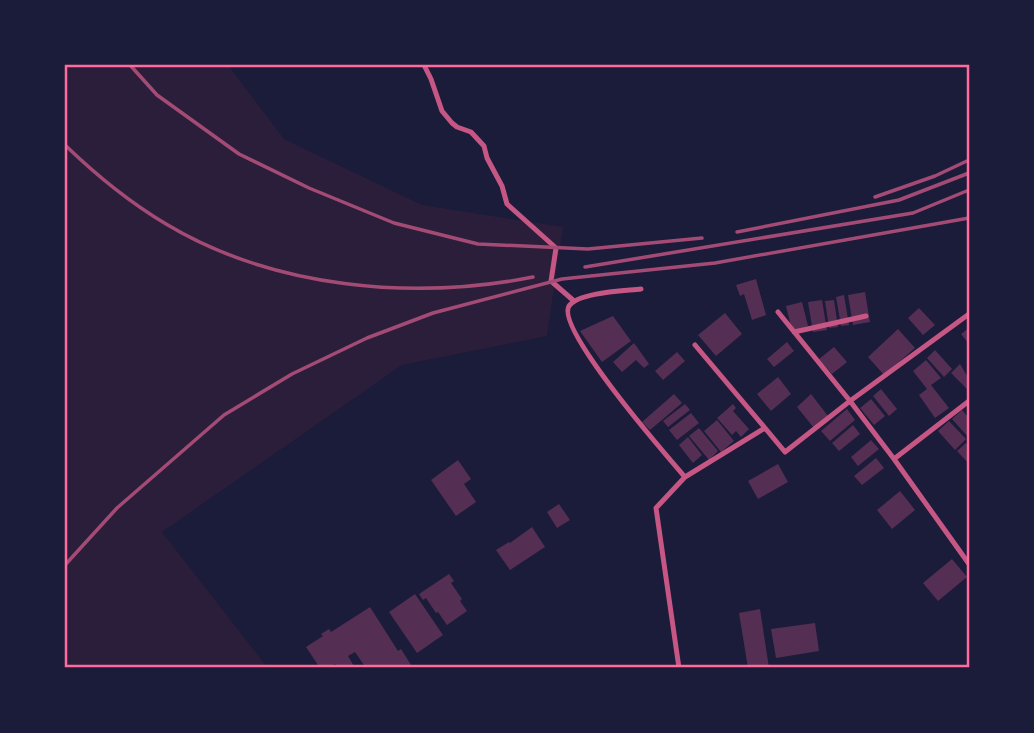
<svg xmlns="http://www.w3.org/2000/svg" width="1034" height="733" font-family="Inter,sans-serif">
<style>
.green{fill:#2a1e3b}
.building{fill:#542f53}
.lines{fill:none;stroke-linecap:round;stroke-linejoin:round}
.minor{stroke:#c65784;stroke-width:5}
.rail{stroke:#a44b75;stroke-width:3.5}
.neatline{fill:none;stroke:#ff6b9d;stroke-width:2.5}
</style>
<rect width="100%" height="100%" fill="#1b1b3a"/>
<path class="green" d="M65 65H228L284 139 422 205 563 227 547 336 402 365 162 532 268 668H65Z"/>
<path class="building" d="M756 279 766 315 752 320 744 294 740 296 736 285Z
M865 292 870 322 853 325 848 295Z
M844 295 849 325 841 326 836 297Z
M822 300 827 330 813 332 808 302Z
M834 300 838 327 829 328 825 301Z
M802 302 808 326 792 331 786 306Z
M919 308 935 325 923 335 908 318Z
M725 313 742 334 716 356 698 335Z
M613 316 631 341 602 362 580 331Z
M969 328V344L961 334Z
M898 329 915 348 884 375 868 357Z
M787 342 794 351 774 367 767 359Z
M634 343 649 364 644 368 636 360 622 372 613 362Z
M834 347 847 362 832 374 819 359Z
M935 350 952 369 944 377 927 358Z
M677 352 685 361 663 380 655 371Z
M926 360 941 378 931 385 949 408 935 418 919 395 927 389 913 371Z
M960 364 969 379V391L951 373Z
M778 377 791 394 771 411 757 394Z
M881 389 897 409 889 416 873 396Z
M674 394 682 403 650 430 642 422Z
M811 394 828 416 814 428 797 407Z
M871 399 885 416 874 425 860 408Z
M685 404 690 410 668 427 663 421Z
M733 404 736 408 733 411 749 429 741 437 736 431 732 435 717 418Z
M847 409 855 420 830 441 821 431Z
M962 410 969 418V438L952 419Z
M691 413 699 423 677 440 669 430Z
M717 420 734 441 721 452 704 431Z
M949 421 966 439 955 450 938 431Z
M853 425 860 434 839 451 832 443Z
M699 428 718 451 709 460 689 436Z
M688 437 702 455 693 463 679 445Z
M871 440 879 449 858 466 851 457Z
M966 443 969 446V464L957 451Z
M876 458 884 468 862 485 854 476Z
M458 460 471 479 464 484 476 502 456 516 431 480Z
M778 464 788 482 758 499 748 481Z
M900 491 915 510 892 529 877 510Z
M559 504 570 520 557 528 547 512Z
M532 527 545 547 510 570 496 550 509 542 510 543Z
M952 559 967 577 938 601 923 583Z
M449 574 454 581 451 583 462 599 460 601 467 611 447 625 438 612 436 613 426 598 423 600 419 594Z
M415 594 443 635 417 653 389 612Z
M370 607 398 651 401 649 413 668H366L355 652 348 656 355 668H338L335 664 328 668H320L306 647 323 636 321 634 329 629 331 632Z
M760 609 769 668H748L739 613Z
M815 623 819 651 776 658 771 629Z"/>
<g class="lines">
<path class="minor" d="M424 65 431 79 442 111 452 123 457 127 471 132 484 146 487 158 502 186 507 204 556 248 551 281 574 301
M641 289C625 291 579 292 569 306 555 328 666 455 685 477
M778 312 850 401 969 314
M794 332 866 316
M695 345 765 428
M894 459 969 564
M679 668 656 508 685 477 765 428 785 452 850 401 894 459 969 401"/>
<path class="rail" d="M130 65 157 95 239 154 309 188 394 223 478 244 588 249 702 238
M65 145C95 174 129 202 166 224 273 288 412 301 533 277
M875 197 935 176 969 160
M737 232 899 200 969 173
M585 267 913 213 969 190
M65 565 117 508 224 415 292 374 367 338 433 313 562 279 715 263 969 218"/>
</g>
<rect width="1034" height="733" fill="none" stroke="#1b1b3a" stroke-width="133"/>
<rect x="66" y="66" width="902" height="600" class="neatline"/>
</svg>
